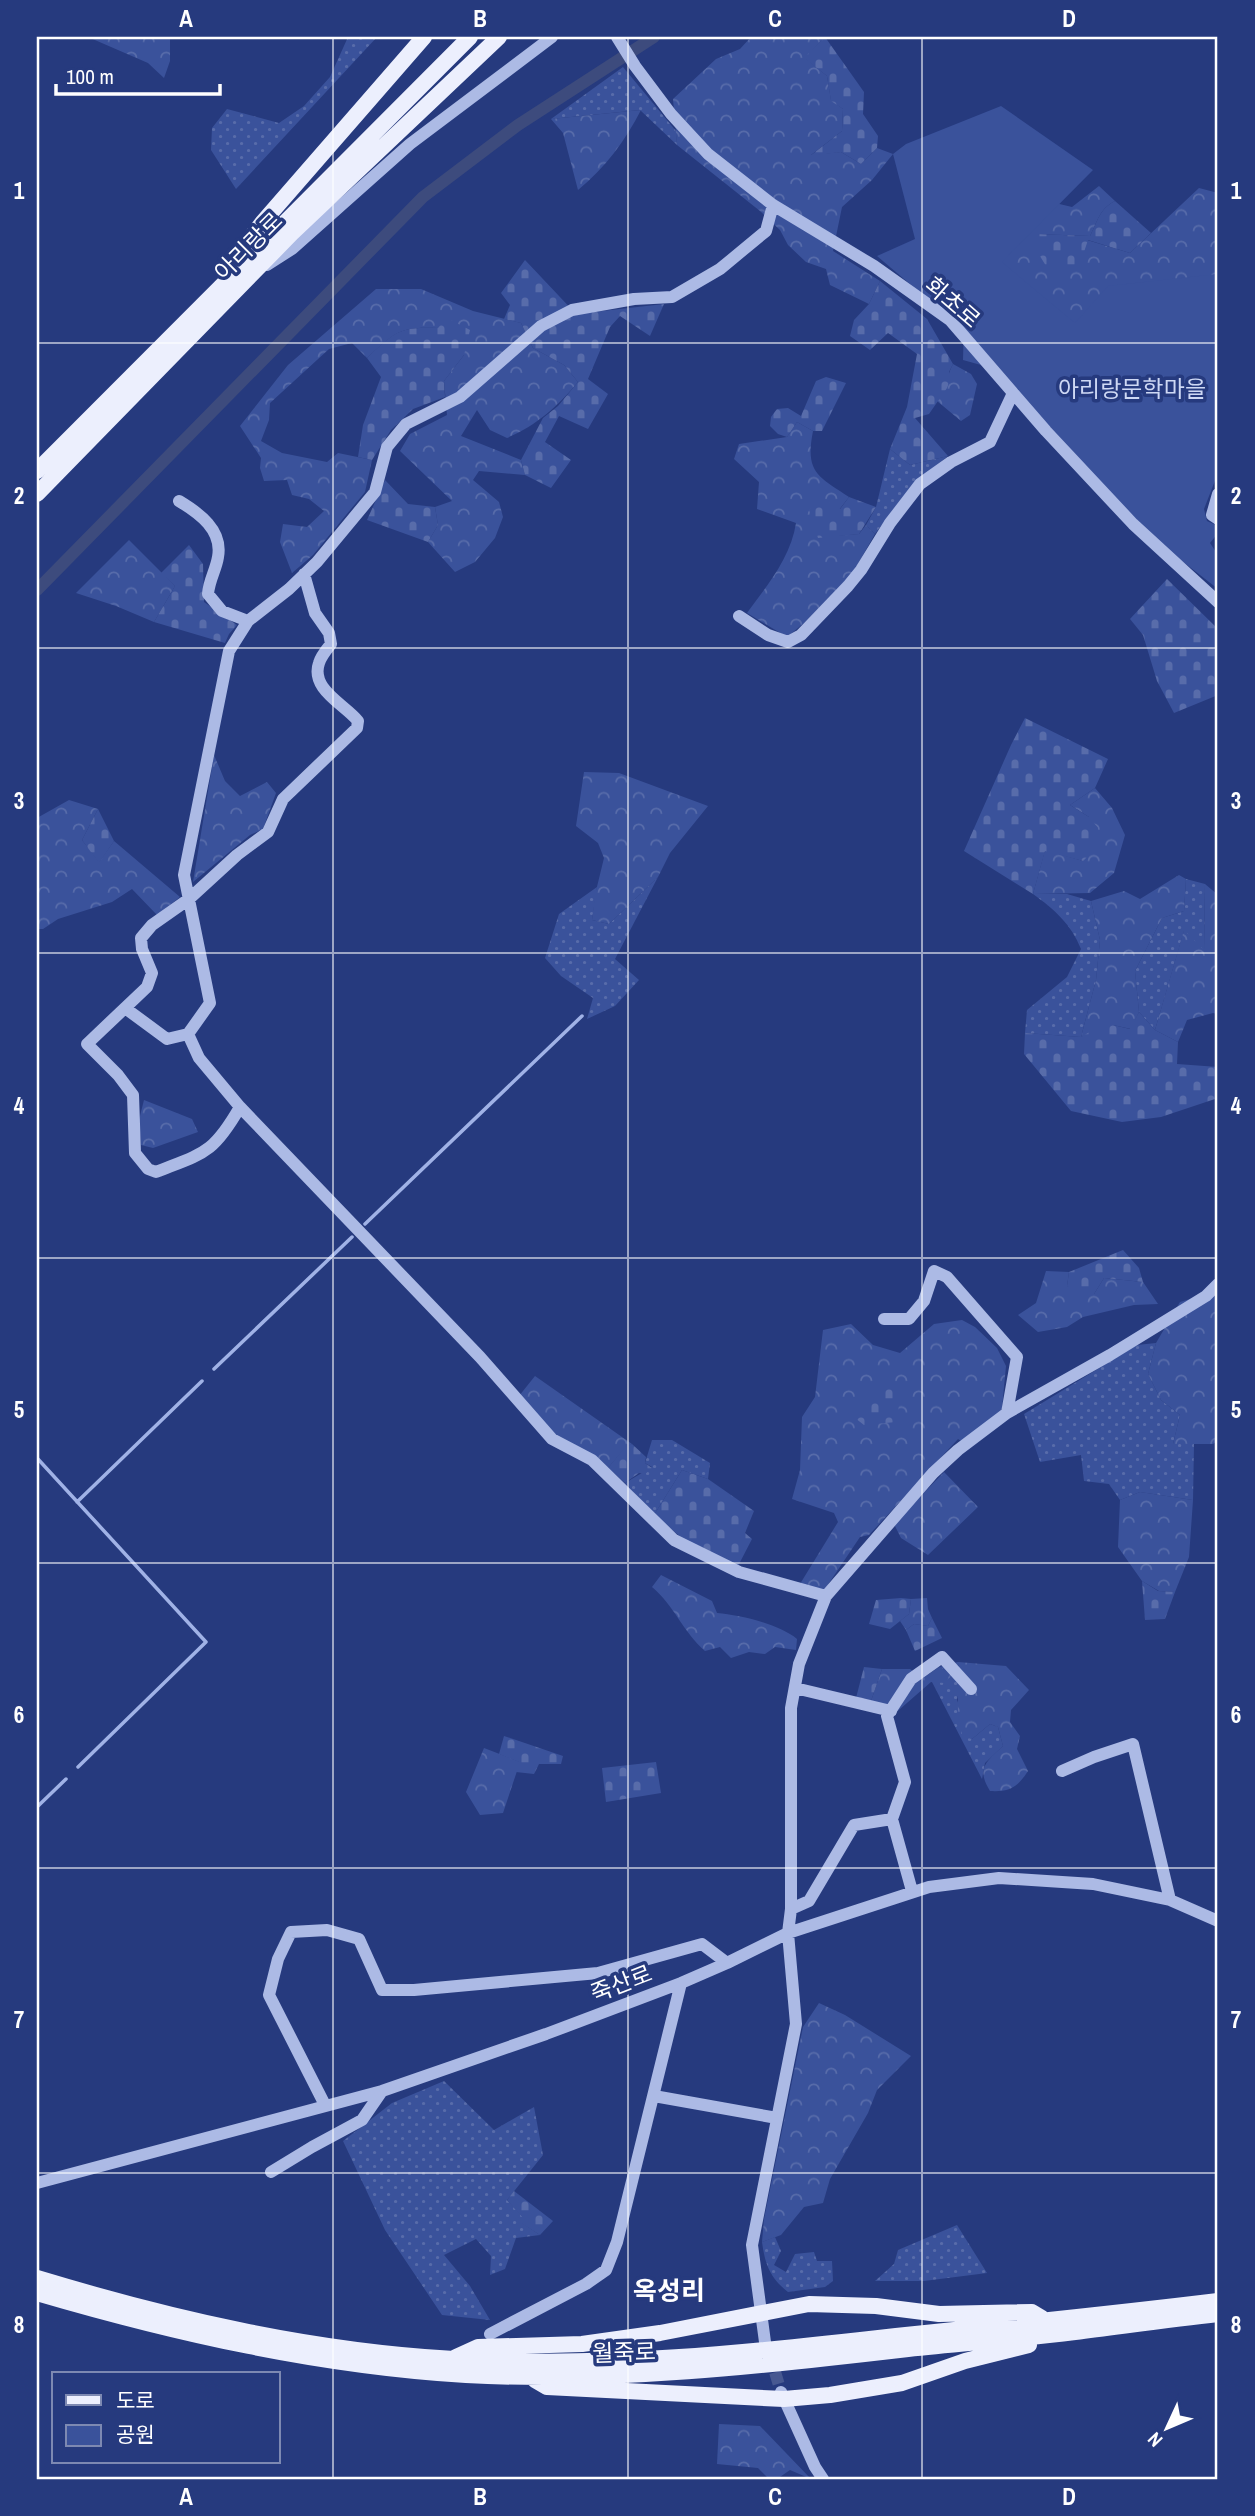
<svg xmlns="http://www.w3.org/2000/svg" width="1255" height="2516" font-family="'Archivo Narrow','Noto Sans KR',sans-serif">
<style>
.grass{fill:url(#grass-dots)}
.forest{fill:url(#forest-crowns)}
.cemetery{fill:url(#cemetery-stones)}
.park{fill:#3a529b}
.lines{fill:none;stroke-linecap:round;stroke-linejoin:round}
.stream{stroke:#a0b2e6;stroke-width:3.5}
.canal{stroke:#3d4b7d;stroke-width:12}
.minor-tunnel{stroke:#475891;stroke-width:12;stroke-dasharray:12 6;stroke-linecap:butt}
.minor{stroke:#acbae5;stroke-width:12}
.major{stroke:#eceffd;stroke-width:16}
.grid{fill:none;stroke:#fff;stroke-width:2;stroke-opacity:0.55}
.labels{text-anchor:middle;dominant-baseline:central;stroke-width:7;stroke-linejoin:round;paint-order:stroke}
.street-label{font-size:23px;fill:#fff;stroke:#263a7e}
.park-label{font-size:23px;fill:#ced8f4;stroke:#263a7e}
.quarter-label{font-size:26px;font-weight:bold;fill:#fff;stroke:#263a7e}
.neatline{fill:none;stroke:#fff;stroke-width:2.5}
.grid-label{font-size:23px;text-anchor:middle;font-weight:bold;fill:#fff}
</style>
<defs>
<pattern id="grass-dots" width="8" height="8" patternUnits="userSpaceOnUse" patternTransform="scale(1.75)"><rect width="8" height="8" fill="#3a529b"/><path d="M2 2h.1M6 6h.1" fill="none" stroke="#586caa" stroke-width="1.8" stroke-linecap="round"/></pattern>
<pattern id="forest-crowns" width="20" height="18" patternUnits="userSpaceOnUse" patternTransform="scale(1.75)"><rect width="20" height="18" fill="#3a529b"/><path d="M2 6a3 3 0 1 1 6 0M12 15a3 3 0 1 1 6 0" fill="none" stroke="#586caa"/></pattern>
<pattern id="cemetery-stones" width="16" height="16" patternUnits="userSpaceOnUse" patternTransform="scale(1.75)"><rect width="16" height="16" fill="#3a529b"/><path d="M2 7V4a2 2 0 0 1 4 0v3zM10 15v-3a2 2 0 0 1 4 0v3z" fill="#586caa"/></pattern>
</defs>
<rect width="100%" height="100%" fill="#263a7e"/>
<path class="grass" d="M348 37H377L236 189 211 150 212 128 227 109 279 123 304 106 330 77Z
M623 67 676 131 677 145 640 110 551 119Z
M890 449 910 465 948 456 911 486 875 534 866 525 876 507Z
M658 877 615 959 639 980 615 1006 587 1019 593 998 561 976 545 958 559 914 597 887 592 920 609 924Z
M1186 879 1205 884 1204 951 1184 931 1155 1030 1139 1012 1135 971 1162 918 1184 911Z
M1033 894H1067L1091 901 1100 940 1096 980 1081 1037 1025 1033 1027 1010 1067 977 1081 949C1071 924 1055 910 1033 894Z
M1156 1343 1148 1374 1161 1400 1180 1415 1173 1444H1194L1193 1500 1140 1492 1120 1500 1109 1484 1084 1481 1081 1455 1040 1462 1024 1414 1137 1345Z
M652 1440H672L710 1463 708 1479 682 1470 654 1515 625 1483 652 1467 645 1463Z
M958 1662 960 1687 957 1700 972 1739 990 1724 998 1727 1003 1746 985 1763 982 1779 932 1682H945L951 1674 939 1667Z
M444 2081 494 2130 534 2107 543 2155 507 2200 524 2218 522 2223 540 2235 516 2238 505 2269 490 2275 491 2256 476 2239 444 2255 470 2286 490 2320 442 2315 385 2230 343 2141 392 2103Z
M957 2225 987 2273 924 2281H875L894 2264 898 2250Z
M775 2237 781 2251 774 2265 786 2272 795 2254 814 2252 817 2261H832L833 2281 825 2287 788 2292C770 2278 765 2264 762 2242Z"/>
<path class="forest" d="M88 37H170V61L164 78 148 63Z
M751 37H825L805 58 827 76 831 100 843 109 842 131 811 155 841 152 861 164 877 148 893 154 872 180 842 207 833 251 880 281 869 304 830 285 826 269 806 262 788 245 780 230 760 211 677 145 673 99 716 59 740 49Z
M641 110C625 141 605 168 578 190L563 133 551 119Z
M1099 186 1115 201C1099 209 1098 221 1090 236L1035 234 1087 240 1130 253 1199 188 1218 193V309L1017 375 963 360 965 292 1034 198 1072 207Z
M376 289H421L473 311 521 323 533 348 564 365 578 382C557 407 537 425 507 438L490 430 477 410 461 436 521 460 525 475 479 471 473 480 499 502 503 517 495 538 475 562 455 572 428 542 438 525 435 507 452 501 400 451 410 434 447 415 444 381 464 355 438 328C399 326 394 333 367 358L352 343 329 349 270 403 269 420 261 441 282 453 327 462 338 453 372 460 365 492 313 555 292 573 280 542 283 524 307 527 324 511 309 499 292 495 287 480 264 481 260 468 261 458 240 426 288 365Z
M953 364 971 374 977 384 970 415 961 421 937 401C950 385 945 379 953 364Z
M797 422 813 431C805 472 817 476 849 497L818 537 859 534 866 525 875 534 852 574 804 623 787 637 747 613C767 586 791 557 796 523L757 509 759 482 734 459 739 444 787 437Z
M129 540 175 586 154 622 116 606 76 593Z
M214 755 225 781 240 796 267 782 276 793 263 829 250 835 193 882Z
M584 772 619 773 708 806 670 853 658 877 609 924 592 920 595 895 604 858 598 843 576 826Z
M1095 788 1112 808 1125 835 1114 873 1090 893 1033 894 1045 850 1083 861 1089 817 1070 805Z
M69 800 98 809 82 840 99 862 114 841 180 897 157 915 132 889 112 902 58 919 43 929H37V818Z
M1179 875 1186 879 1184 911 1162 918 1135 971 1139 1012 1131 1029 1113 1025 1081 1037 1096 980 1100 940 1091 901 1124 891 1140 899Z
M1205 884 1218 895V1014L1213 1013 1187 1020 1178 1042 1155 1030 1184 930 1204 950Z
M144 1100 192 1119 198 1132 153 1148 141 1145 139 1120Z
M1046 1271 1069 1272 1067 1286 1094 1294 1104 1278 1143 1282 1158 1304 1134 1305 1083 1317 1067 1327 1038 1332 1018 1315 1036 1303Z
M1218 1291V1440L1213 1444H1173L1180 1415 1161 1400 1148 1374 1156 1343 1180 1302Z
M962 1320 975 1327 997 1348 1006 1366 1002 1408 993 1430 969 1446 958 1439 869 1535 860 1537 823 1592 800 1584 838 1522 834 1513 792 1499 800 1470 802 1417 815 1397 823 1330 851 1324 873 1345 900 1353 934 1324Z
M535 1376 632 1444 625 1448 608 1468 555 1436 519 1396Z
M944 1472 978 1507 928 1555 901 1538 894 1524Z
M1140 1492 1193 1500 1189 1557 1175 1592 1159 1591 1142 1581 1118 1547 1120 1500Z
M661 1575 712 1601 717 1613C740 1615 779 1624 797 1639L796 1650 775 1647 765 1654 749 1652 731 1658 720 1647 705 1651C683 1632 674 1605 652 1587Z
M927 1598 928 1609 932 1618 928 1626 914 1624 906 1630 900 1621 909 1614 911 1599Z
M958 1662 1006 1666 1029 1690 1011 1710 1010 1722 1020 1736 1017 1749 1028 1771C1017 1788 1009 1792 990 1791 976 1768 986 1762 1003 1746L998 1727 990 1724 972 1739 963 1737C954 1712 960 1688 958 1662Z
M939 1667 952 1674 945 1683 931 1682 892 1716 871 1701 882 1669H910L923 1678Z
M484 1748 520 1762 503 1813 480 1815 466 1792Z
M819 2003 845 2015 911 2056 877 2090 868 2113 830 2179 823 2203 804 2207 781 2235 762 2242 764 2219 803 2027Z
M719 2424 760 2426 810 2478 811 2479 790 2470 777 2479H769L758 2468 717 2464Z"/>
<path class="cemetery" d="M825 37 864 92 863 114 878 136 877 148 861 164 841 152 810 156 842 131 843 109 831 101 827 76 804 58Z
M1115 201 1151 233 1130 253 1088 240 1080 264 1048 269 1033 245 1035 234 1090 236C1098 221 1099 209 1115 201Z
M525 260 576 314 664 304 650 336 620 316 610 327 588 379 608 394 588 429 559 416 545 442 571 460 551 488 525 475 521 460 543 418 558 406 578 382 564 365 533 348 521 323 504 319 510 305 501 293Z
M880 281 927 319 953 364 949 372 951 378 947 388 929 414 915 418 948 456 910 465 890 449 907 407 917 354 888 333 870 350 850 336 854 320 869 304Z
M447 318 470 330 464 355 444 381 445 397 413 409 391 430 372 460 358 457 363 425 381 377 367 358C393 333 399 326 438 328Z
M826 377 846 383 822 431H813L797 422 787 437 778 434 770 426 771 417 777 409 788 408 801 416 816 381Z
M385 480 408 504 435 507 438 525 428 542 367 520Z
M849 497 876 507 859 534 818 538 809 510 823 499 840 509Z
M189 545 203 564 204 602 237 625 229 634 225 643 154 622 175 586 161 573Z
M1167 579 1218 629V695L1174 713 1157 681 1143 635 1130 619Z
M1025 718 1108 759 1095 788 1070 805 1089 817 1098 828 1094 850 1083 861 1045 851 1033 894 964 851 1011 745Z
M98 809 114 841 99 863 82 840Z
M1139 1012 1155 1030 1178 1042 1177 1064 1218 1067V1098L1161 1117 1122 1122 1071 1111 1024 1054 1025 1033 1081 1037 1100 1026 1113 1025 1130 1029Z
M1123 1250 1139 1268 1143 1282 1104 1278 1094 1294 1081 1295 1067 1286 1069 1272Z
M885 1387 902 1389 896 1422 864 1425 855 1418 854 1410Z
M632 1444 646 1457 645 1463 652 1468 645 1474 639 1473 625 1483 608 1468 625 1447Z
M682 1470 708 1479 754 1511 745 1533 752 1539 738 1566 682 1538 654 1515Z
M1142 1581 1158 1591 1175 1592 1165 1619 1145 1620Z
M901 1598 911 1599 909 1614 890 1629 869 1624 876 1600Z
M932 1618 942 1638 915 1651 906 1630 914 1624 928 1626Z
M864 1667 882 1669 871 1701 856 1698Z
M504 1736 563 1756 561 1764H539L534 1774 516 1772 519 1762 499 1754Z
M656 1762 661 1793 606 1802 602 1768Z
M514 2191 553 2221 540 2235 521 2223 523 2218 507 2200Z"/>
<path class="park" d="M1001 106 1093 170 1002 262 1075 323 1108 286 1218 274V473L1204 509 1207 521 1218 526V533L1210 543 1218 555V589L1146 533 958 325 877 256 915 239 893 154 906 144Z"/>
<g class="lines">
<path class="stream" d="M365 1224 582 1016
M214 1369 352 1237
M37 1458 206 1642 78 1767
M77 1502 202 1381
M37 1807 66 1779"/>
<path class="canal" d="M37 590 423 197 518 125 654 37"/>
<path class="minor-tunnel" d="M770 2355 781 2392"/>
<path class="minor" d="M617 37 635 66 671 114 708 154 773 205 874 266 950 320 1046 431 1133 524 1218 602
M773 205 766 231 720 269 672 297 634 299 572 310 541 326 460 397 406 424 387 447 375 492 317 562 289 589 248 621 229 651 184 875 210 1003 188 1034 199 1058 240 1107 480 1357 552 1439 592 1460 674 1540 739 1572 826 1596
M267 265 292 249 410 144 552 37
M1218 494 1212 515 1218 519
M179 501C199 513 223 530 218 557 216 570 209 580 208 594L222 611 248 621
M739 616 768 635 788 642 801 635 848 586 861 570 890 523 920 484 951 462 990 442 1013 393
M125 1008 167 1039 188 1034
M240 1107C213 1154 204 1153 156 1172L148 1169 135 1153 133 1095 118 1075 87 1044 147 987 152 973 142 949 141 938 152 925 189 899 237 855 268 832 283 799 357 728 358 721C344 704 310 689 319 663 321 656 327 649 331 644L329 633 315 613 304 574
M884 1319H909L924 1301 934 1271 947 1277 1017 1357 1007 1413
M795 1688 891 1711
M1062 1771 1094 1757 1133 1744 1170 1900
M892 1819 905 1782 887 1716 911 1679 942 1657 971 1689
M791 1909 809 1901 854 1825 892 1819 912 1891
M654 2096 777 2118
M325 2105 269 1995 278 1959 291 1932 327 1930 359 1939 382 1990H414L598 1973 702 1944 727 1963
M271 2172 312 2147 362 2120 382 2091
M37 2183 382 2091 546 2034 681 1983 727 1963 788 1933 929 1887 999 1878 1093 1884 1170 1900 1218 1921
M490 2334 586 2284 606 2270 617 2242 681 1983
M765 2342 752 2245 796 2024 788 1933 791 1909V1708L799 1664 826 1596 933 1473 958 1450 1007 1413 1110 1355 1206 1296 1218 1284
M781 2392 815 2467 823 2479"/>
<path class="major" d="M238 264 243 248 262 223 424 37
M37 471 470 37
M37 494 292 233 499 37
M37 2278C173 2319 311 2351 454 2359 602 2368 749 2353 896 2336 1004 2325 1111 2314 1218 2301
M37 2293C177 2334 319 2366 466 2375 614 2383 762 2366 908 2349 964 2343 1020 2339 1075 2332 1123 2326 1171 2319 1218 2314
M456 2357 478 2347 582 2344 660 2333 809 2304 876 2306 939 2314 1032 2312 1042 2318
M535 2380 547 2387 784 2399 830 2395 902 2383 965 2361 1029 2345"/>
</g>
<path class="grid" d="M333 37V2479M628 37V2479M922 37V2479M37 343H1218M37 648H1218M37 953H1218M37 1258H1218M37 1563H1218M37 1868H1218M37 2173H1218"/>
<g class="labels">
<g class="street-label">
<text transform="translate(248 246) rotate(-45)">아리랑로</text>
<text transform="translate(953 302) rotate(41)">화초로</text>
<text transform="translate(621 1983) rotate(-21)">죽산로</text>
<text transform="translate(624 2352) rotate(-2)">월죽로</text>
</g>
<g class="park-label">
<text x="1132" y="388">아리랑문학마을</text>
</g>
<g class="quarter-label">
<text x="669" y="2290">옥성리</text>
</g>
</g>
<rect width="1255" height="2516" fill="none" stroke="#263a7e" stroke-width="77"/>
<rect x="52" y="2372" width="228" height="91" fill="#263a7e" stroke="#7d89b2" stroke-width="2"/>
<rect x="66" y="2395" width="35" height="10" fill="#eceffd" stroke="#7d89b2" stroke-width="2"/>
<text x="116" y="2408" font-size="21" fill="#ffffff">도로</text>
<rect x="66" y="2425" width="35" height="21" fill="#3a529b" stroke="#7d89b2" stroke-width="2"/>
<text x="116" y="2442" font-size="21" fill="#ffffff">공원</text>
<g transform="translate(1167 2428) rotate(226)" stroke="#263a7e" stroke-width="5" paint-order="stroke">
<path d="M0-5L12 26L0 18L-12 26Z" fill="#ffffff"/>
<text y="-10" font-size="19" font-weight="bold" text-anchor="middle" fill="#ffffff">N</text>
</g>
<path d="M56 84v10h164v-10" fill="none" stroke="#ffffff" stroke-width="3.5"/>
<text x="66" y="84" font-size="21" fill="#ffffff" stroke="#263a7e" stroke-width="5" paint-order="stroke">100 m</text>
<rect x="38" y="38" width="1178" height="2440" class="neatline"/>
<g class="grid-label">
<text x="186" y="27">A</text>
<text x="480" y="27">B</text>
<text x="775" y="27">C</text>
<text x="1069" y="27">D</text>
<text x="19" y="199">1</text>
<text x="1236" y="199">1</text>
<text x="19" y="504">2</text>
<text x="1236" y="504">2</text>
<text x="19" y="809">3</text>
<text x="1236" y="809">3</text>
<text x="19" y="1114">4</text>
<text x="1236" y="1114">4</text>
<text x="19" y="1418">5</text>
<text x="1236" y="1418">5</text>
<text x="19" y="1723">6</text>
<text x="1236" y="1723">6</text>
<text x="19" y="2028">7</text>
<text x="1236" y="2028">7</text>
<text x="19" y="2333">8</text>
<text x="1236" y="2333">8</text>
<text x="186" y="2505">A</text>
<text x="480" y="2505">B</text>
<text x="775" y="2505">C</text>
<text x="1069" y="2505">D</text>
</g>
</svg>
